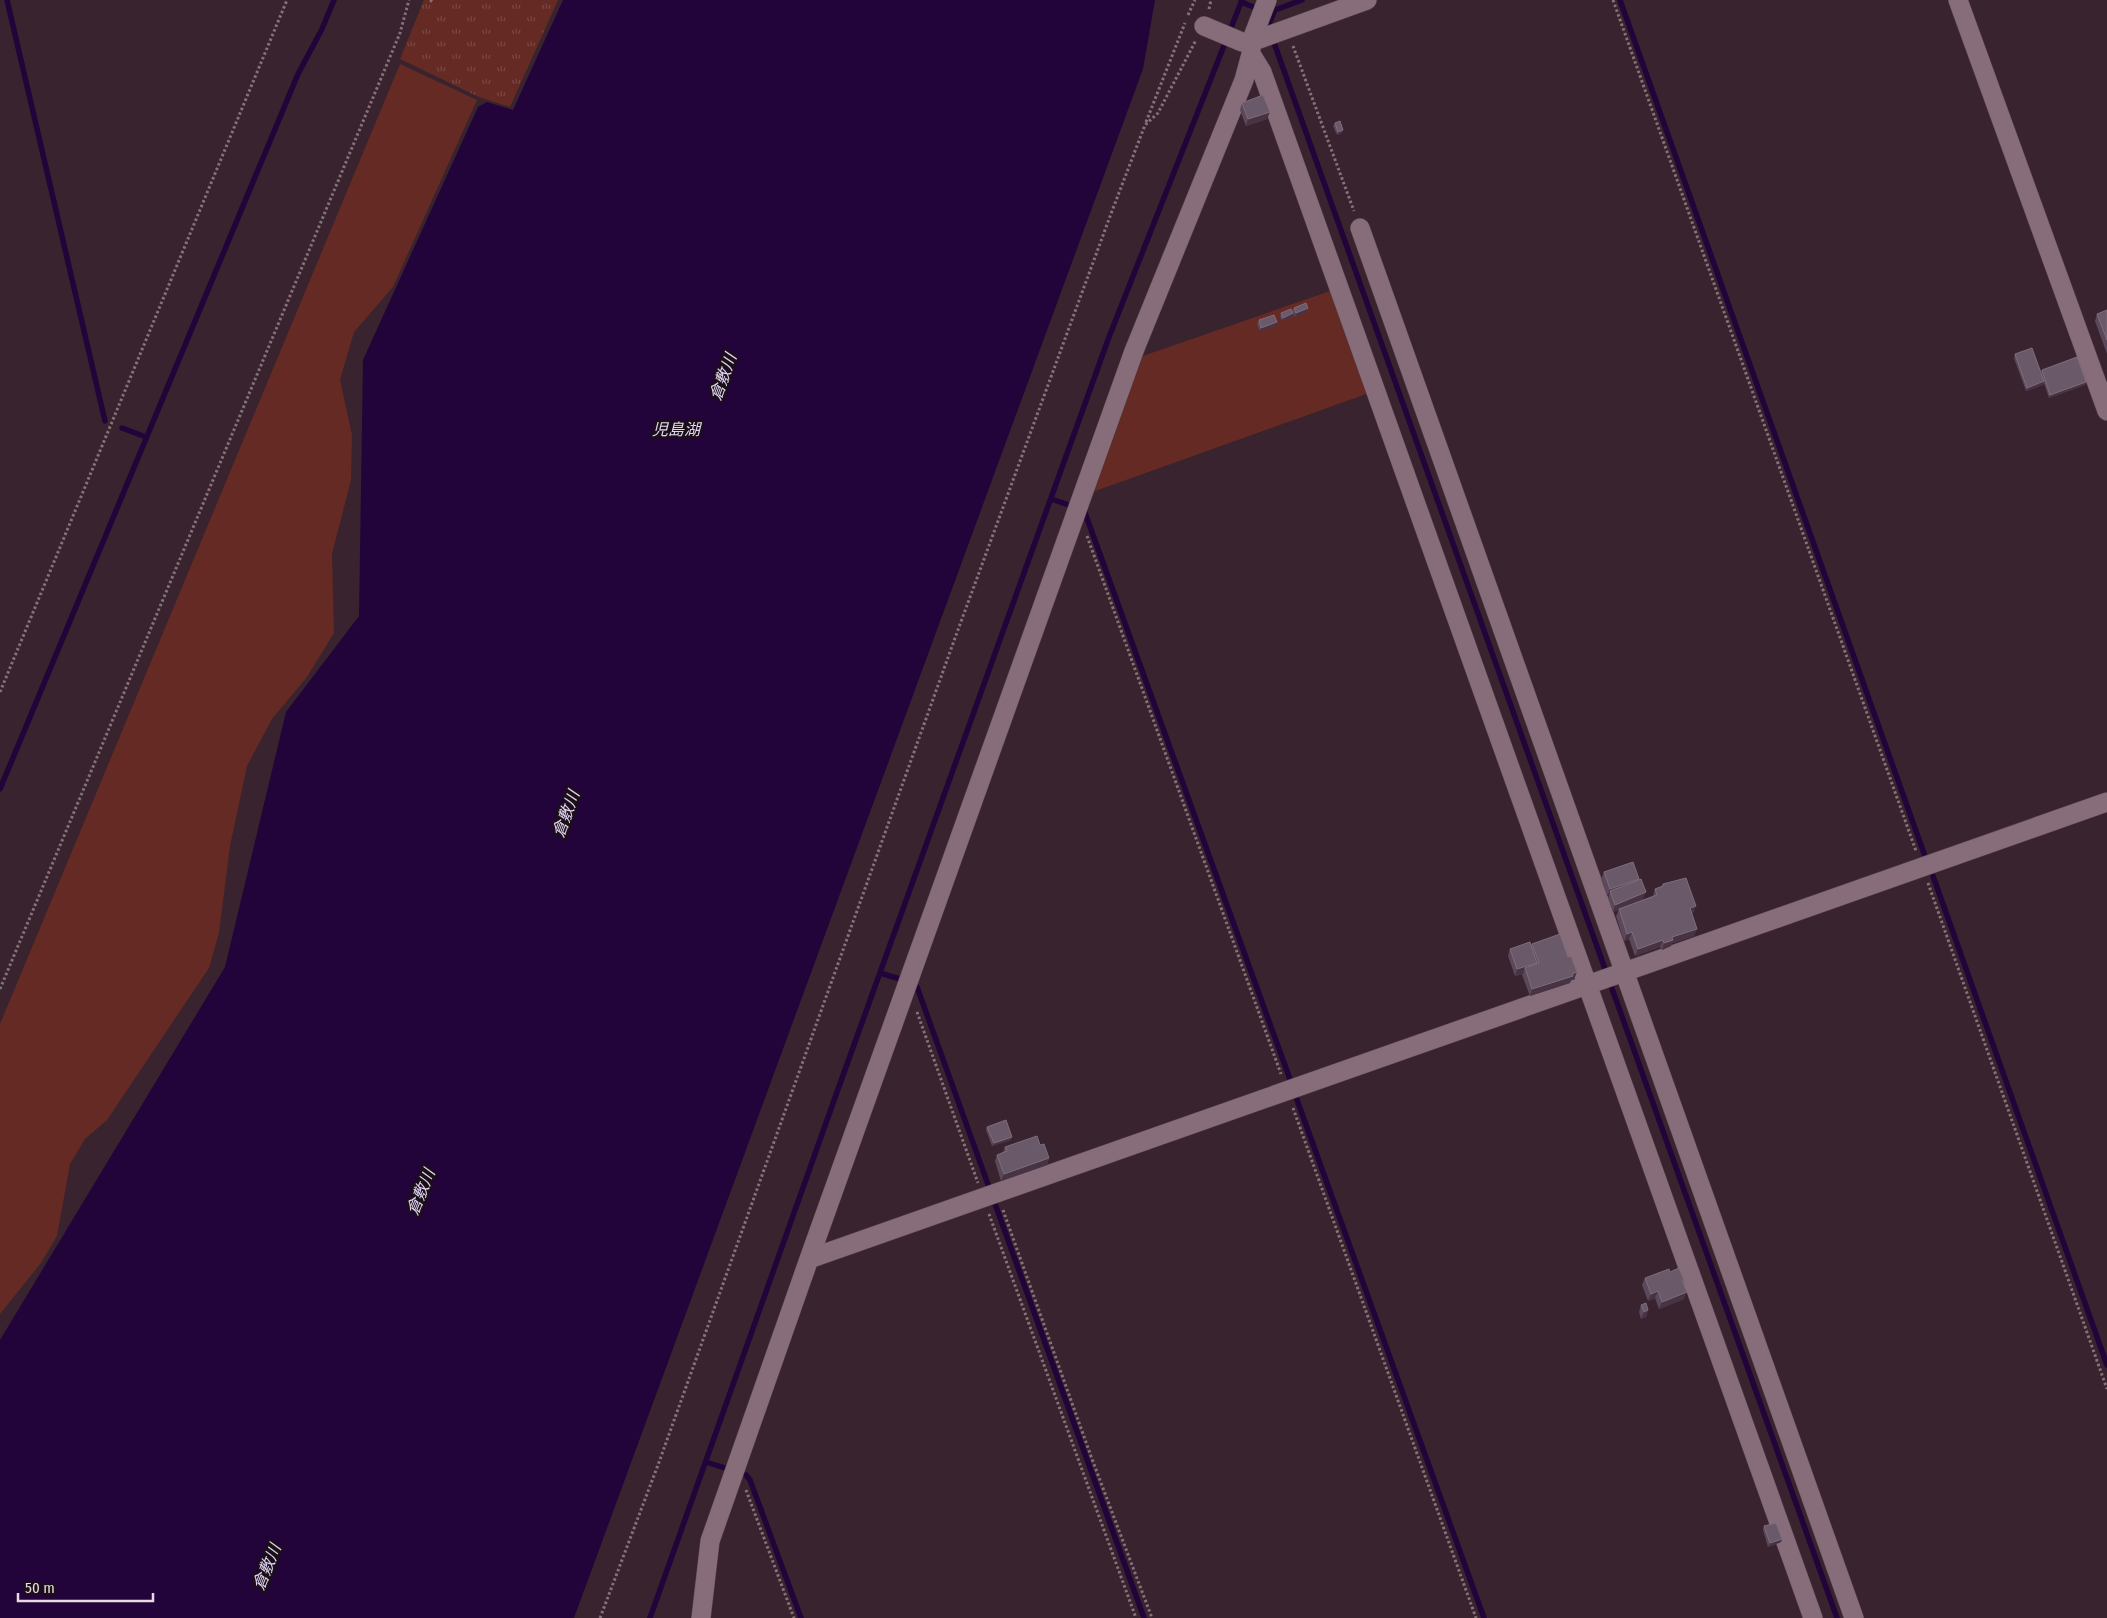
<svg xmlns="http://www.w3.org/2000/svg" width="2107" height="1618" font-family="'Fira Sans Condensed','Noto Sans JP',sans-serif">
<style>
.green{fill:#642a23}
.park{fill:url(#park-tufts)}
.water{fill:#22043a}
.lines{fill:none;stroke-linecap:round;stroke-linejoin:round}
.stream{stroke:#22043a;stroke-width:5.5}
.minor-casing{stroke:#54414b;stroke-width:20}
.path{stroke:#85727b;stroke-width:3;stroke-dasharray:2.5 2.5;stroke-linecap:butt}
.minor{stroke:#876c79;stroke-width:19}
.wall{fill:#5b495b}
.shaded-wall{fill:#473343}
.building{fill:#6a5969;stroke:#7e6d7c}
.labels{text-anchor:middle;dominant-baseline:central;stroke-width:4.5;stroke-linejoin:round;paint-order:stroke}
.water-label{font-size:16px;font-style:italic;fill:#e4d5f8;stroke:#1a1015}
</style>
<defs>
<pattern id="park-tufts" width="24" height="20" patternUnits="userSpaceOnUse" patternTransform="scale(1.25)"><rect width="24" height="20" fill="#642a23"/><path d="M3 7l-1-3M5 7V3M7 7l1-3M15 17l-1-3M17 17v-4M19 17l1-3" fill="none" stroke="#7a4843"/></pattern>
</defs>
<rect width="100%" height="100%" fill="#39232e"/>
<path class="green" d="M400 64 477 100 393 287 354 332 340 380 352 435 351 480 332 554 334 633 307 677 272 719 247 766 230 846 219 933 209 968 107 1120 85 1139 70 1164 57 1236 41 1263 0 1314V1024Z
M1333 290 1369 393 1087 494 1137 358Z"/>
<path class="park" d="M424 0H558L510 107 479 97 400 59Z"/>
<path class="water" d="M563 0H1155L1143 69 574 1618H0V1340L225 967 286 712 359 616 363 360 478 107 487 102 513 110Z"/>
<g class="lines">
<path class="stream" d="M7 0 105 421
M1302 0 1275 10 1268 26 1837 1618
M1620 0 1926 859
M1241 2 1261 10
M122 428 146 437
M1051 499 1072 506
M1084 510 1291 1082
M0 789 298 74 322 29 334 0
M1933 876 2107 1365
M880 973 900 979
M914 984 917 987 1144 1618
M1296 1097 1484 1618
M706 1462 728 1469
M746 1475 750 1480 801 1618
M650 1618 837 1092 1109 337 1242 0"/>
<defs>
<path id="minor" d="M1267 0 1251 42V54L1262 72 1813 1618
M1958 0 2107 411
M1204 26 1242 42H1251L1367 0
M1360 228 1854 1618
M809 1259 2107 802
M701 1618 710 1541 809 1259 1134 351 1244 80 1251 54"/>
</defs>
<use href="#minor" class="minor-casing"/>
<path class="path" d="M430 0 433 2
M1613 0 1916 851
M1209 9 1211 0
M1188 15 1195 0
M1293 46 1354 211
M1146 122 1185 23
M1087 536 1281 1074
M0 692 287 0
M1928 883 2107 1389
M0 989 400 33 409 0
M917 1012 978 1183
M1293 1108 1476 1618
M1003 1210 1092 1459 1152 1618
M989 1214 1136 1618
M746 1490 794 1618
M600 1618 658 1465 955 638 1112 211 1145 125 1158 113 1196 40"/>
<use href="#minor" class="minor"/>
</g>
<path class="wall" d="M1242 103 1267 119 1246 126 1240 110Z
M1335 123 1342 133 1337 135 1333 126Z
M1294 308H1308L1307 312 1295 317 1292 311Z
M2107 310V354L2095 321 2097 314Z
M1281 313H1293L1292 317 1282 321 1280 317Z
M1259 320 1275 326 1260 331 1257 324Z
M2015 354 2041 372 2042 370 2086 382 2085 385 2049 398 2044 383 2043 385 2026 391 2014 358Z
M1604 872 1638 881 1643 899 1626 906 1653 896 1655 889 1662 886 1663 884 1694 912 1692 913 1697 929 1694 936 1672 943 1671 946 1662 950 1660 947 1635 956 1629 939 1624 941 1616 916 1619 910 1613 912 1608 898 1609 896H1607L1601 879Z
M1532 944 1574 979 1571 980 1570 983 1530 996 1522 975 1523 974 1515 976 1508 956 1510 949 1531 946Z
M987 1127 1011 1140 992 1146 986 1130Z
M1005 1147 1049 1158 1047 1165 1001 1181 995 1161 997 1155 1003 1152Z
M1670 1272 1684 1280 1683 1283 1684 1299 1659 1309 1655 1298 1648 1301 1642 1285 1645 1278Z
M1641 1305 1648 1310 1646 1317 1641 1319 1639 1312Z
M1764 1526 1782 1539 1781 1542 1768 1547 1763 1530Z"/>
<path class="shaded-wall" d="M1270 112 1267 119 1246 126 1248 119Z
M1343 130 1342 133 1337 135 1338 132Z
M1308 308 1307 312 1295 317 1296 313Z
M1293 313 1292 317 1282 321 1283 318Z
M1277 322 1275 326 1260 331 1261 328Z
M2044 381 2043 385 2026 391 2027 388Z
M2086 382 2085 385 2049 398 2050 395Z
M1639 879 1636 886 1610 891 1609 896H1607L1610 889Z
M1646 892 1643 899 1613 912 1615 905Z
M1696 906 1694 912 1687 915 1690 908Z
M1697 929 1694 936 1672 943 1671 946 1662 950 1664 943 1672 937Z
M1632 932 1629 939 1624 941 1627 934Z
M1663 940 1660 947 1635 956 1638 949Z
M1537 963 1534 970 1525 968 1523 974 1515 976 1517 969Z
M1577 972 1574 979 1571 980 1570 983 1530 996 1532 989Z
M1012 1137 1011 1140 992 1146 994 1143Z
M1049 1158 1047 1165 1001 1181 1004 1174Z
M1658 1291 1655 1298 1648 1301 1651 1294Z
M1687 1292 1684 1299 1659 1309 1662 1302Z
M1648 1310 1646 1317 1641 1319 1644 1312Z
M1782 1539 1781 1542 1768 1547 1770 1543Z"/>
<path class="building" d="M1263 95 1270 112 1248 119 1242 103Z
M1340 121 1343 130 1338 132 1335 123Z
M1306 303 1308 308 1296 313 1294 308Z
M1291 309 1293 313 1283 318 1281 313Z
M2107 310V340L2097 314Z
M1274 315 1277 322 1261 328 1259 320Z
M2032 348 2044 381 2027 388 2015 354Z
M2077 357 2086 382 2050 395 2042 370Z
M1633 862 1639 879 1610 889 1604 872Z
M1686 878 1696 906 1690 908 1697 929 1672 937 1673 940 1664 943 1663 940 1638 949 1632 932 1627 934 1619 909 1657 895 1655 889 1663 886V884Z
M1641 879 1646 892 1615 905 1610 891Z
M1560 934 1568 957 1571 956 1577 972 1572 974 1573 976 1532 989 1525 968 1539 963 1532 944Z
M1530 942 1537 963 1517 969 1510 949Z
M1006 1120 1012 1137 994 1143 987 1127Z
M1037 1136 1040 1145 1044 1144 1049 1158 1004 1174 997 1155 1007 1151 1005 1147Z
M1679 1268 1684 1280 1682 1281 1687 1292 1662 1302 1658 1291 1651 1294 1645 1278 1669 1269 1670 1272Z
M1646 1303 1648 1310 1644 1312 1641 1305Z
M1776 1523 1782 1539 1770 1543 1764 1526Z"/>
<g class="labels">
<g class="water-label">
<text transform="translate(723 377) rotate(-70)">倉敷川</text>
<text x="676" y="429">児島湖</text>
<text transform="translate(566 814) rotate(-70)">倉敷川</text>
<text transform="translate(421 1192) rotate(-68)">倉敷川</text>
<text transform="translate(267 1567) rotate(-68)">倉敷川</text>
</g>
</g>
<path d="M18 1593v8h135v-8" fill="none" stroke="#e9dae1" stroke-width="2.5"/>
<text x="25" y="1593" font-size="15" fill="#e9dae1" stroke="#1a1015" stroke-width="4" paint-order="stroke">50 m</text>
</svg>
